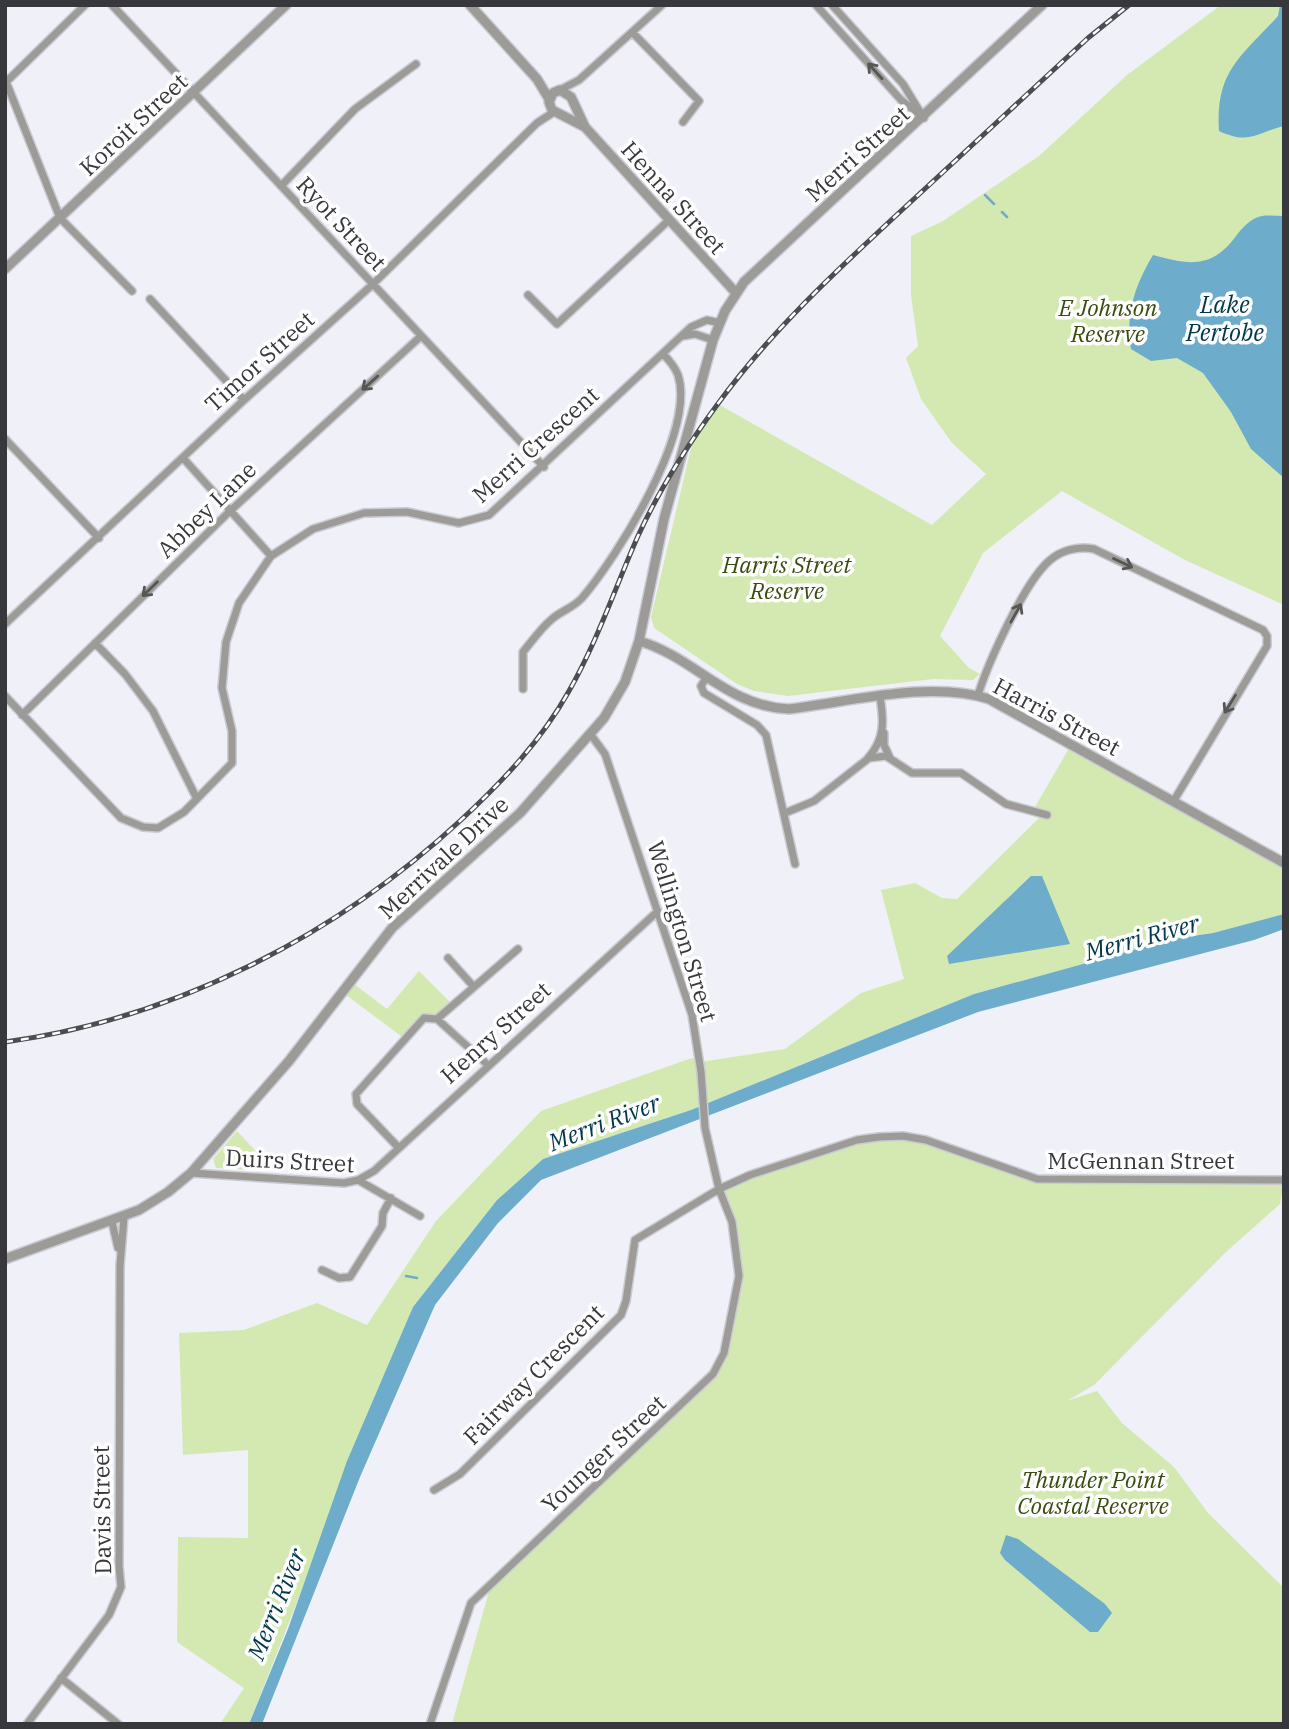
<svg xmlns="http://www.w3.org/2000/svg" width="1289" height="1729" font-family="'IBM Plex Serif',serif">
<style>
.green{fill:#d3e9b1}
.water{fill:#6dacca}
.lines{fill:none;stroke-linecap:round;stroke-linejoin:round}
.stream{stroke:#6dacca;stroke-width:2.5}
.minor-casing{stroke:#cacbd2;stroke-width:10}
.tertiary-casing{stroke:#cacbd2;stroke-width:12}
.minor{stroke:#9d9b98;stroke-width:7}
.tertiary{stroke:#9d9b98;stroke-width:9}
.rail-casing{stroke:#4c4d51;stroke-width:5}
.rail{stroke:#fefefe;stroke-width:2.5;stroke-dasharray:8;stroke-linecap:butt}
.oneway{stroke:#565657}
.labels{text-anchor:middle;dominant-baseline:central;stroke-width:7;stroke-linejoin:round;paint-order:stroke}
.street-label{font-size:23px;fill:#37383b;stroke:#fefefe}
.park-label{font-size:23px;font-style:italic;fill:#394b0e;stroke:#fefefe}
.water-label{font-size:24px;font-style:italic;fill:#00374d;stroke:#fefefe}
</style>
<rect width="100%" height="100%" fill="#eff0f8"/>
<path class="green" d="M1221 5H1284V605L1185 560 1062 491 983 553 940 636 969 668 980 674 973 680 933 679 788 696 754 691 737 684 654 628 651 617 692 444 718 404 932 525 986 474 952 443 921 399 906 358 918 346 911 295V236L943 221 1039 156 1127 75Z
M1071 745 1284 869V914L1213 933 1173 939 974 994 691 1110 543 1159 497 1200 413 1307 249 1724H220L244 1688 177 1642 178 1537 248 1538V1450L183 1455 179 1333 244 1330 317 1303 367 1325 436 1221 541 1111 689 1059 699 1057 700 1062 785 1049 861 993 904 979 881 890 915 883 942 898 957 899 1039 818 1032 812Z
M419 971 453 1005 437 1019 424 1018 405 1039 342 992 350 981 387 1009Z
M237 1131 268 1164 271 1171 216 1168 213 1159Z
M903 1136 1037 1179 1284 1180 1280 1204 1226 1252 1094 1385 1067 1401 1097 1391 1122 1423 1174 1467 1208 1513 1284 1588V1724H452L491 1584 697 1390 724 1353 739 1276 732 1222 719 1189 857 1140Z"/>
<path class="water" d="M1280 5H1284V126C1256 133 1249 145 1219 131 1215 71 1241 57 1278 16Z
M1284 216V478L1251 449 1231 412 1203 373 1177 358 1151 361 1131 349C1125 314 1135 285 1153 255 1189 265 1212 269 1236 236 1242 228 1251 218 1262 216 1269 215 1277 216 1284 216Z
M1031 876H1042L1070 944 949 964 947 956Z
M1284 914V929L1254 940 978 1012 541 1180 498 1223 435 1305 360 1477 264 1719 262 1724H249L288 1629 347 1461 413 1307 497 1200 543 1159 691 1110 974 994 1173 939 1213 933Z
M1006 1535 1018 1539 1105 1604 1112 1613 1098 1632H1090L1005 1560 1000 1553Z"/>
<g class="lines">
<path class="stream" d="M985 195 994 204
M1002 212 1007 217
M406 1276 417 1278"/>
<defs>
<path id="minor" d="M112 5 544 467
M816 5 901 100 924 118
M832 5 903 84 922 115
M632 32 699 101 683 122
M5 79 60 218 132 291
M5 83 85 5
M560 90 579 80 662 5
M281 186 355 109 416 64
M528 295 557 324 668 221
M150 299 244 400
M683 336 695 334 713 340
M5 439 99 538
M183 458 271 556
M5 624 244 400 372 285 537 123 554 112
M95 643 125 674 153 711 197 799
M706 678 701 686 704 693 757 725 766 735 795 864
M523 689V652C532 641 541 628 552 619 561 611 573 608 582 598 618 556 696 431 678 375 675 367 669 360 663 354
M978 695C988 663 1024 583 1049 561 1061 550 1078 546 1094 549L1263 630 1267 636V646L1173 802
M5 696 121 818 143 827 158 828 184 812 232 763V731L222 688 226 642 239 603 271 556 313 529 364 513 407 512 459 523 489 515 691 327 707 320 720 323
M22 715 230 511 420 337
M884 733V745L890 758
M868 758C885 739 884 721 880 697
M785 813 814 801 869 758 886 756 912 773H961L1006 804 1047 815
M448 958 474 987
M437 1019 518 949
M398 1147 357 1104 356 1094 424 1018 437 1019 488 1065
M191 1173 344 1183 358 1180 420 1216
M358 1180 374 1171 658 911
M112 1222 118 1248
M322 1270 339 1278 350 1277 382 1226 383 1213 391 1198
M434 1490 460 1474 621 1315 626 1301 635 1240 719 1189 750 1175 857 1140 879 1137 903 1136 926 1140 1037 1179 1284 1180
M61 1678 118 1724
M27 1724 109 1615 121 1587 119 1566 120 1266 124 1217
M430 1724 471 1603 713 1374 724 1353 739 1276 732 1222 719 1189 705 1128 701 1072 692 1015 605 754 591 735"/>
<path id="tertiary" d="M470 5 537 79 549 99
M585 127 552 110 549 102 553 93 560 90 571 97 585 127 736 293
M5 269 286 5
M639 641C694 657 728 707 789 709 849 702 930 680 989 699L1284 863
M5 1259 139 1210 168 1192 191 1173 289 1061 392 928 520 813 604 718 625 682 639 641 664 519 713 340 725 311 744 282 1042 5"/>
</defs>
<use href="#minor" class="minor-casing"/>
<use href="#tertiary" class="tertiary-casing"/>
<use href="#minor" class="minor"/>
<use href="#tertiary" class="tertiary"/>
<defs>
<path id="rail" d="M5 1042C175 1019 337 935 461 820 503 781 541 741 569 691 597 642 615 588 638 536 659 490 687 446 717 405 770 332 836 271 902 210 964 153 1026 95 1088 38L1129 5"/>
</defs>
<use href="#rail" class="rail-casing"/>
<use href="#rail" class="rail"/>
</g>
<defs><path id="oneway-shaft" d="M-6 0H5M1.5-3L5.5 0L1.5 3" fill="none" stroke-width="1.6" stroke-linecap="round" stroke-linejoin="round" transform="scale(1.75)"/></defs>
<g class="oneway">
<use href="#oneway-shaft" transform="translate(875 71) rotate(-132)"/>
<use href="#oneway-shaft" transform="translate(370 383) rotate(138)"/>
<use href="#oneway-shaft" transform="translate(1123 563) rotate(25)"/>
<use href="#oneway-shaft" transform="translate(150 589) rotate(136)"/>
<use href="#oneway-shaft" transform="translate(1016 613) rotate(-61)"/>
<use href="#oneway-shaft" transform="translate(1230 704) rotate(122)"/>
</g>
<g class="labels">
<g class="street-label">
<text transform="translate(133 124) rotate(-43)">Koroit Street</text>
<text transform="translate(857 153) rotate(-42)">Merri Street</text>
<text transform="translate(674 197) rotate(48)">Henna Street</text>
<text transform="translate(342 223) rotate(47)">Ryot Street</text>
<text transform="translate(259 361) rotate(-42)">Timor Street</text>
<text transform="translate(535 444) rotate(-42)">Merri Crescent</text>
<text transform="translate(206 509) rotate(-44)">Abbey Lane</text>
<text transform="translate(1057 716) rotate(28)">Harris Street</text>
<text transform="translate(443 857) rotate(-43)">Merrivale Drive</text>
<text transform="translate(683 931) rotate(73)">Wellington Street</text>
<text transform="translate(495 1032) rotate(-42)">Henry Street</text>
<text transform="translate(290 1160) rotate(3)">Duirs Street</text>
<text x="1141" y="1160">McGennan Street</text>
<text transform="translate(533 1374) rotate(-45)">Fairway Crescent</text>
<text transform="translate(603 1453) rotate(-43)">Younger Street</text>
<text transform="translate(101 1510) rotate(-91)">Davis Street</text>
</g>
<g class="park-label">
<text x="1108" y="307">E Johnson<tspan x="1108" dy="26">Reserve</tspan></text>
<text x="787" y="564">Harris Street<tspan x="787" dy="26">Reserve</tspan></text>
<text x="1093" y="1479">Thunder Point<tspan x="1093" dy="26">Coastal Reserve</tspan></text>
</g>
<g class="water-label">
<text x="1225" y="304">Lake<tspan x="1225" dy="28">Pertobe</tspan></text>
<text transform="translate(1142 937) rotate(-15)">Merri River</text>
<text transform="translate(604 1122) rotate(-21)">Merri River</text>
<text transform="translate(276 1604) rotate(-68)">Merri River</text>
</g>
</g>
<rect width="1289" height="1729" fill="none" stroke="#37383b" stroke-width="14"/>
</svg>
